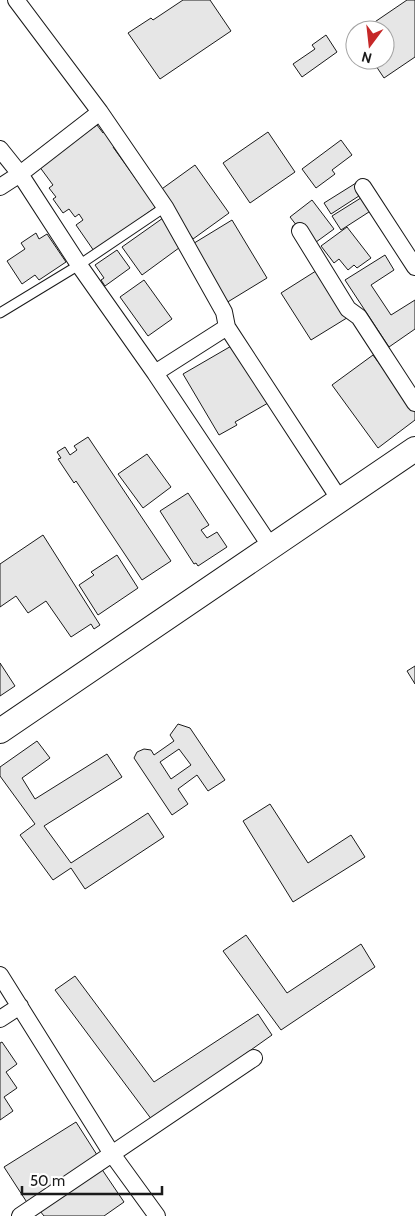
<svg xmlns="http://www.w3.org/2000/svg" width="415" height="1216" font-family="Cabin,sans-serif">
<style>
.building{fill:#e6e6e6;stroke:#1a1a1a;fill-rule:evenodd}
.lines{fill:none;stroke-linecap:round;stroke-linejoin:round}
.lane-casing{stroke:#1a1a1a;stroke-width:11}
.street-casing{stroke:#1a1a1a;stroke-width:18}
.secondary-casing{stroke:#1a1a1a;stroke-width:26}
.lane{stroke:#fff;stroke-width:9}
.street{stroke:#fff;stroke-width:16}
.secondary{stroke:#fff;stroke-width:24}
</style>
<rect width="100%" height="100%" fill="#fff"/>
<path class="building" d="M183 0H210L231 31 160 79 128 33 151 18 153 20Z
M407 0H415V57L384 78 372 60H385V30H363Z
M326 35 337 52 302 77 293 64 315 49 312 45Z
M97 125 103 133 108 129 118 143 113 147 156 207 94 251 76 225 83 220 79 214 75 217 69 209 63 213 53 199 56 197 49 188 53 185 39 166Z
M268 132 295 172 250 203 223 163Z
M341 140 352 155 332 170 335 174 316 188 302 169Z
M195 165 229 213 193 239 159 191Z
M356 183 362 194 331 214 324 203Z
M364 196 372 210 341 230 332 216Z
M312 200 334 229 312 245 290 217Z
M163 218 183 245 142 275 122 247Z
M232 220 267 278 226 303 191 245Z
M347 227 371 258 357 268 354 265 348 270 339 259 334 263 321 246Z
M36 233 39 239 47 234 66 262 39 280 35 275 22 284 7 261 25 249 21 243Z
M117 250 130 268 105 286 101 280 104 278 95 265Z
M385 255 394 270 371 285 391 315 415 300V329L389 347 345 280Z
M319 269 350 316 311 340 281 293Z
M144 280 172 319 148 336 120 297Z
M233 345 268 403 235 422 237 425 219 435 183 374Z
M373 355 415 412V420L378 448 332 385Z
M88 437 171 561 142 580 76 481 74 483 58 459 61 458 57 452 65 447 70 455 77 450 74 446Z
M147 454 171 487 143 508 118 474Z
M188 493 209 525 201 530 207 538 217 532 227 547 198 566 196 563 194 564 160 511Z
M43 535 100 625 94 629 91 624 71 637 46 601 28 613 16 596 0 607V564Z
M117 555 138 588 98 615 79 585 94 575 91 572Z
M0 663 15 686 0 696Z
M415 666V684L407 671Z
M178 724 190 728 225 780 208 791 197 775 178 789 188 804 172 815 134 758 137 752 144 749 151 750 154 755 174 741 170 735ZM179 749 191 765 171 779 160 762Z
M37 741 50 758 22 778 35 799 107 754 122 777 44 826 71 863 148 813 164 837 85 889 71 868 53 880 20 835 35 824 0 776V767Z
M270 804 308 863 351 835 365 857 293 902 243 821Z
M246 935 287 993 361 944 375 967 281 1030 223 951Z
M75 976 154 1082 258 1014 272 1035 152 1120 55 990Z
M2 1042 17 1064 6 1072 17 1088 4 1097 13 1111 0 1120V1043Z
M76 1122 99 1158 28 1204 4 1167Z
M101 1168 124 1202 104 1216H44L40 1211Z"/>
<g class="lines">
<defs>
<path id="lane" d="M0 313 79 265 165 207"/>
<path id="street" d="M16 0 100 112 165 207 224 312 227 327 340 500
M0 149 20 174 79 265 155 373 271 547
M0 187 20 174 100 112
M363 187 415 267
M300 231 348 309 359 317 415 403
M155 373 227 327
M0 975 112 1154 157 1216
M0 1019 20 1006
M20 1216 254 1058"/>
<path id="secondary" d="M0 731 415 449"/>
</defs>
<use href="#lane" class="lane-casing"/>
<use href="#street" class="street-casing"/>
<use href="#secondary" class="secondary-casing"/>
<use href="#lane" class="lane"/>
<use href="#street" class="street"/>
<use href="#secondary" class="secondary"/>
</g>
<g transform="translate(370 45) rotate(195)"><circle r="24" fill="#ffffff" stroke="#a3a3a3"/>
<path d="M0-4L9 19L0 12L-9 19Z" fill="#c62828"/>
<text y="-8" font-size="14" font-weight="bold" text-anchor="middle" fill="#1a1a1a">N</text>
</g>
<path d="M22 1186v8h140v-8" fill="none" stroke="#1a1a1a" stroke-width="2.5"/>
<text x="30" y="1186" font-size="15" fill="#1a1a1a" stroke="#ffffff" stroke-width="4" paint-order="stroke">50 m</text>
</svg>
